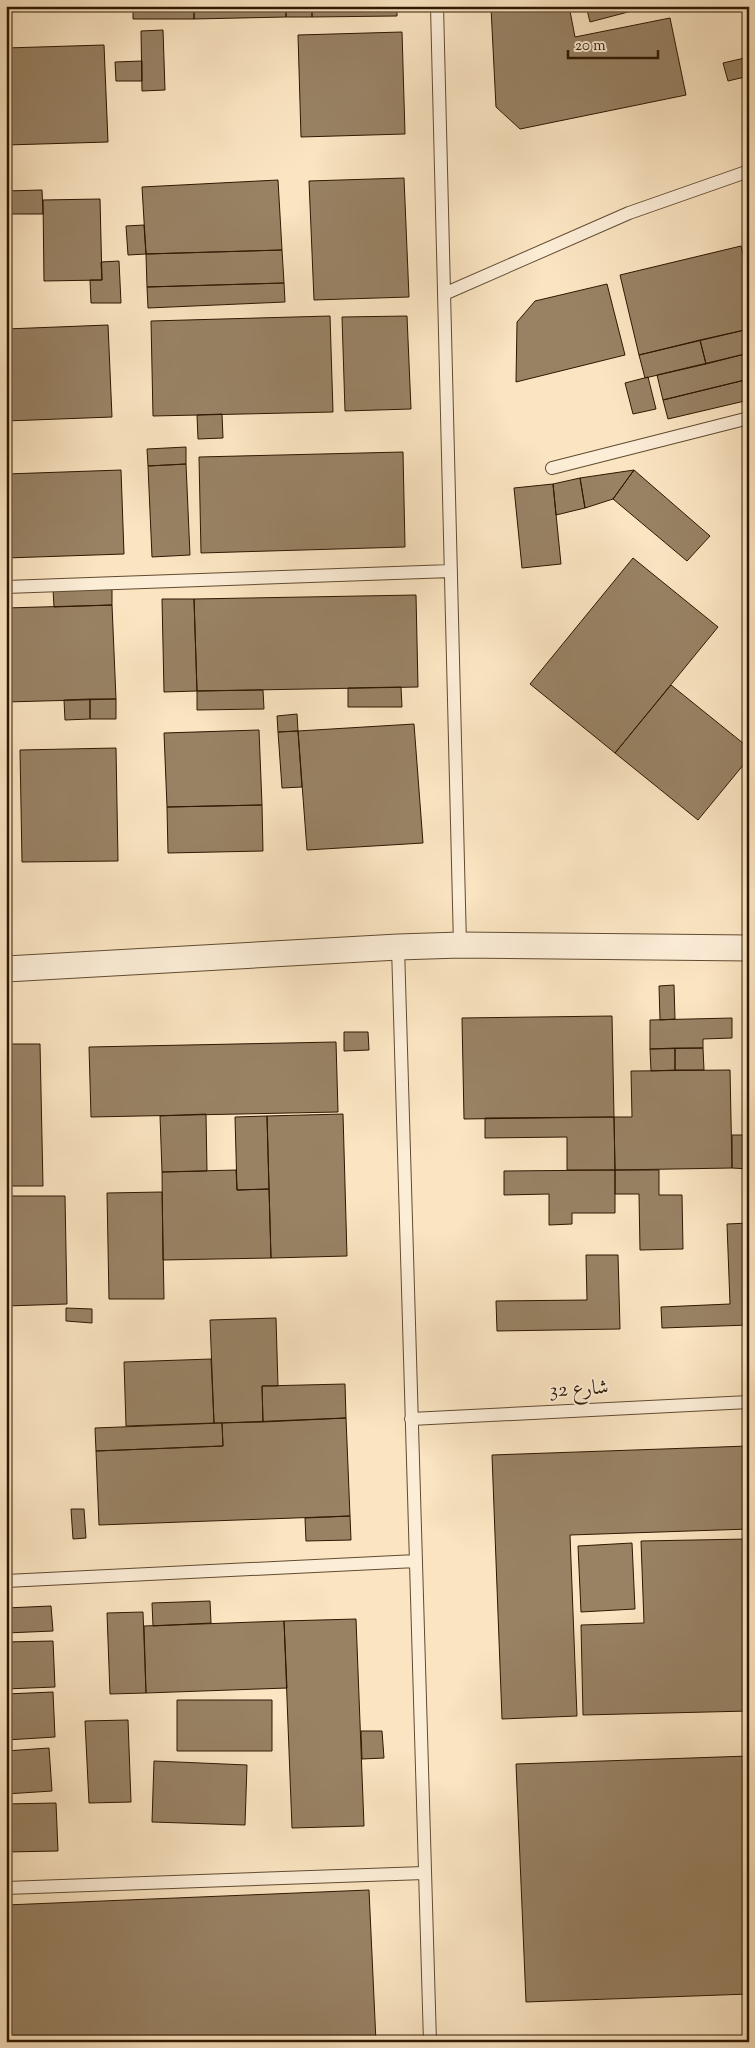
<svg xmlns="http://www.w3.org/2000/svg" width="755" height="2048" font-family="'Sorts Mill Goudy',Amiri,serif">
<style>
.building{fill:#988264;stroke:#2e1800}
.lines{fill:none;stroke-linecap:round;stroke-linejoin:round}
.service-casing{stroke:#614b30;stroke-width:14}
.minor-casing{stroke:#614b30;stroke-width:27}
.service{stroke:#fcedd7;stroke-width:12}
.minor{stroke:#fcedd7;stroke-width:25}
.labels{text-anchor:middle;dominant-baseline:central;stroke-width:4;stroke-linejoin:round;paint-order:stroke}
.street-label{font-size:21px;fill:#2e1800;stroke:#fcedd7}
</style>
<rect width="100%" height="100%" fill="#fae4c1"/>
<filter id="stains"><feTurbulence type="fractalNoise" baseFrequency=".004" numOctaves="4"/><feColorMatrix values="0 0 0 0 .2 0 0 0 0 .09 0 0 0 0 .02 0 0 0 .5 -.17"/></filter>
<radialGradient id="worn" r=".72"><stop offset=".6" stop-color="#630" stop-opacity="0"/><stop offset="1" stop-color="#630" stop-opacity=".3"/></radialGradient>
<path class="building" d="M133 6H194V19H133Z
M194 6H286V17L194 19Z
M286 6H312V17H286Z
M312 6H397V16L312 17Z
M497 6H569L575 37 670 18 686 95 520 129 496 107 491 8Z
M586 6H651L590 22Z
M163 30 165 90 142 91 141 31Z
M402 32 405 134 301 137 298 35Z
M104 45 108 142 6 145V48Z
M749 57V76L728 81 723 63Z
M142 61V81H116L115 62Z
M404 178 409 297 314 300 309 181Z
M278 180 282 250 146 254 142 187Z
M42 190 43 214H6V191Z
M100 199 102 280 44 281 43 200Z
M144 225 146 254 128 255 126 226Z
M741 246 749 277V329L639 355 620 275Z
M282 250 284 283 147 287 146 254Z
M119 261 121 303H91L90 280H102L101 262Z
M284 283 285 302 148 308 147 287Z
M607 284 625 355 516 382 517 322 535 301Z
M330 316 333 412 153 416 151 321Z
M407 316 411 409 345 411 342 317Z
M108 325 112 417 6 421V329Z
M749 329V353L706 364 700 340Z
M700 340 706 364 645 378 639 355Z
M749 353V379L663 400 657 375Z
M648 377 656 409 633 414 625 383Z
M749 379V400L668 419 663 400Z
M222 414 223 438 198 439 197 415Z
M186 447V464L148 466 147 449Z
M403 452 405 547 201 553 199 457Z
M186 464 190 555 152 557 148 466Z
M121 470 124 554 6 558V474Z
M634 470 710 536 687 561 613 499Z
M634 470 613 499 585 508 580 478Z
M580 478 585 508 556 515 553 484Z
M553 484 561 564 522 568 514 488Z
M633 558 718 627 615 753 530 684Z
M112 587V605L54 607 53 589Z
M416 595 418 687 197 691 194 599Z
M162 599H194L197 691 164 692Z
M112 605 116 699 6 702V608Z
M671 685 749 748V758L698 820 615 753Z
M401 687 402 707H348V688Z
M263 690 264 709 197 710V691Z
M90 699V719L65 720 64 700Z
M90 699H116V719H90Z
M297 714 298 731 278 732 277 716Z
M414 724 423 843 307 850 298 731Z
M259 730 262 805 167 807 164 733Z
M298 731 302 787 282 788 278 732Z
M116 748 118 861 22 862 20 750Z
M262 805 263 851 168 853 167 807Z
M6 813 8 862H6Z
M674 985 675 1019 660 1020 659 986Z
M612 1016 614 1117 464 1119 462 1018Z
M732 1018V1038L703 1039V1048L650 1049V1020Z
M344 1032H368L369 1050 344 1051Z
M336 1042 338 1112 91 1117 89 1047Z
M6 1044H40L43 1186H6Z
M675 1048V1070L651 1071 650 1049Z
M675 1048H703L704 1070H675Z
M730 1070 732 1168 615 1170 614 1117H632L631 1071Z
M206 1114 207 1171 162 1172 160 1116Z
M343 1114 347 1256 271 1258 267 1116Z
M267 1116 269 1189 237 1190 235 1117Z
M614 1117 615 1170H567V1137L485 1138V1118Z
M732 1135H749V1169L732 1168Z
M236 1170 237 1190 269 1189 271 1258 163 1260 162 1172Z
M615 1170V1213H572V1224L549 1225V1194L504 1195V1171Z
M615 1170H659V1195H682L683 1249 640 1250 639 1194H615Z
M162 1192 164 1299H109L107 1193Z
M6 1196H65L67 1304 6 1306Z
M749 1223V1325L662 1328 661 1307 730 1304 727 1224Z
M586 1255H618L620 1329 497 1331 496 1301 587 1300Z
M66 1308 92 1309V1323L66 1321Z
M276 1318 278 1386H262L263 1422 214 1423 210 1320Z
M211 1359 214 1423 126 1426 124 1362Z
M345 1384 346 1418 263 1422 262 1386Z
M346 1418 350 1516 99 1525 96 1451 223 1446 222 1423Z
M222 1423 223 1446 96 1451 95 1428Z
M748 1446 749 1529 570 1535 577 1716 502 1719 492 1455Z
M71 1509H84L86 1538 73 1539Z
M350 1516 351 1540 306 1541 305 1518Z
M748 1539 749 1711 583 1715 581 1625 644 1623 641 1541Z
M632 1543 635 1609 581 1612 578 1546Z
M210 1601 211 1623 153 1626 152 1603Z
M51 1606 53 1631 6 1633V1608Z
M143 1612 146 1693 110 1694 107 1613Z
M356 1619 364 1826 292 1828 284 1621Z
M284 1621 287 1688 146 1693 144 1626Z
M53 1641 55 1687 6 1689V1642Z
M53 1692 55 1737 6 1740V1694Z
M177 1700H272V1751H177Z
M128 1720 131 1802 89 1803 85 1721Z
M361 1731H382L384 1758 362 1759Z
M49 1748 52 1791 6 1794V1751Z
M749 1756V1994L526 2002 516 1764Z
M154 1761 247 1765 245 1825 152 1822Z
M56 1803 58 1851 6 1852V1804Z
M369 1890 376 2042H6V1905Z"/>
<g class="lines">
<defs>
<path id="service" d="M437 6 460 945
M444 294 629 213 749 171
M552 468 749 418
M6 587 451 571
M398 947 430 2042
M411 1419 749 1402
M6 1581 416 1561
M6 1888 424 1873"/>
<path id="minor" d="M6 969 398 947 460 945 749 948"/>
</defs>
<use href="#service" class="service-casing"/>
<use href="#minor" class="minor-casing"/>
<use href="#service" class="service"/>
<use href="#minor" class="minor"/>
</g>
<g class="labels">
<g class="street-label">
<text transform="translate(579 1390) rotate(-3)">شارع 32</text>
</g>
</g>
<rect width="755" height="2048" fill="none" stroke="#fae4c1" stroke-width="25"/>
<rect x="8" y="8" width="740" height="2033" fill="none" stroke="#2e1800" stroke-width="2.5"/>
<rect x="12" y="12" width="730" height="2023" fill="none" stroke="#2e1800"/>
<path d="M568 50v8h90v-8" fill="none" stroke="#2e1800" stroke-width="2.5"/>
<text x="575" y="50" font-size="15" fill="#2e1800" stroke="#fcedd7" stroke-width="4" paint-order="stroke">20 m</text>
<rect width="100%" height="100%" filter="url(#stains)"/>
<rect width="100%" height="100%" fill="url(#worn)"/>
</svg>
